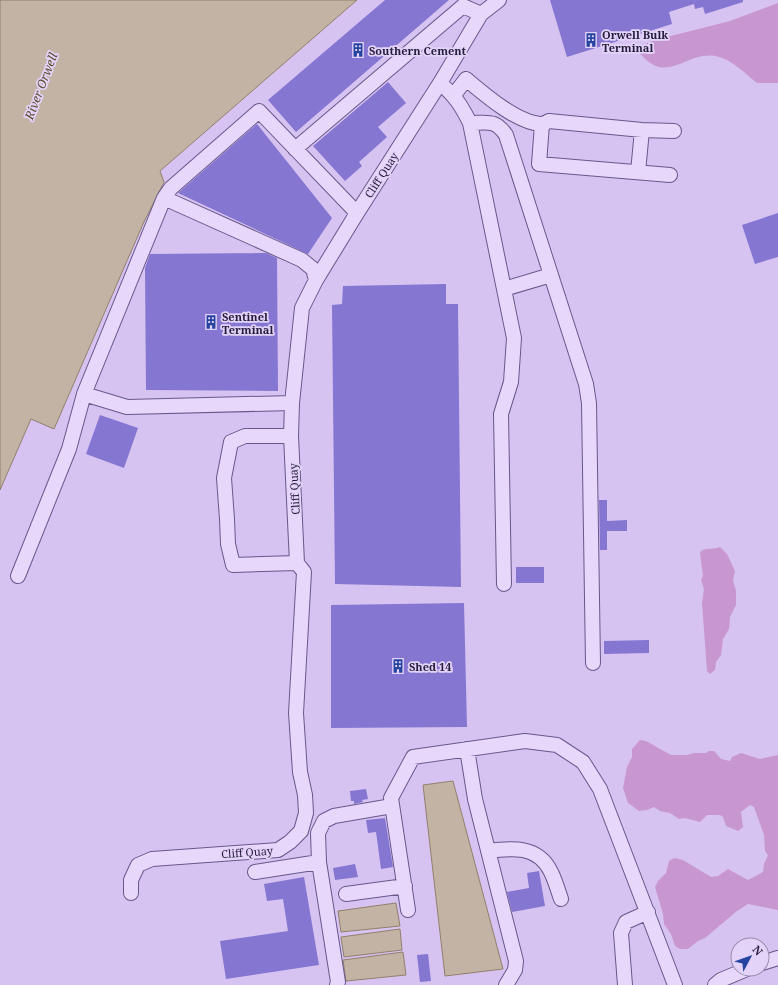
<svg xmlns="http://www.w3.org/2000/svg" width="778" height="985" font-family="'Noto Serif',serif">
<style>
.green{fill:#c896d0}
.water{fill:#c3b3a5;stroke:#927f6b}
.building{fill:#8576d1}
.lines{fill:none;stroke-linecap:round;stroke-linejoin:round}
.minor-casing{stroke:#67588c;stroke-width:16}
.minor{stroke:#e7d7fb;stroke-width:14}
.labels{text-anchor:middle;dominant-baseline:central;stroke-width:3.5;stroke-linejoin:round;paint-order:stroke}
.poi-label{font-size:11px;font-weight:bold;fill:#241d3b;stroke:#e4d3f8;text-anchor:start}
.street-label{font-size:11px;fill:#241d3b;stroke:#e4d3f8}
.water-label{font-size:12px;font-style:italic;fill:#5c4d2c;stroke:#e4d3f8}
</style>
<rect width="100%" height="100%" fill="#d7c3f1"/>
<path class="green" d="M778 3V83H757C747 75 732 60 719 57 695 50 679 71 659 67 650 65 641 55 635 48L655 40 730 21Z
M720 547 727 554 735 571 733 581 736 590V605L730 617 729 629 723 639 721 655 716 662 715 670 710 674 707 671 702 603 704 589 701 580 703 576 700 553 701 551C708 547 714 550 720 547Z
M640 740 646 741 671 755H687L694 753H706L709 751H714L721 759 730 761 732 757 741 753 760 759 778 755V910L748 904 737 911 705 938 698 941 688 949H680L675 946 671 934 664 924 663 914 655 887 658 881 666 873 669 861 674 858 683 860 711 877 718 876 728 869 748 880 763 872 764 864 768 855 765 851 764 835 754 807 750 805 741 812 743 827 738 831 726 826 723 817 720 815H707L700 822 685 818 679 819 670 813 660 811 654 807 647 810 639 811 628 803 623 788 627 767 632 757V749Z"/>
<path class="water" d="M0 0H357L160 171 164 182 143 224 54 429 31 419 0 490Z
M453 781 503 969 445 976 423 785Z
M396 903 400 926 341 932 338 911Z
M400 929 402 950 344 957 341 937Z
M403 952 406 975 346 981 343 960Z"/>
<path class="building" d="M385 0H449L296 132 268 100Z
M550 0H743V2L705 14 703 7 695 9 694 4 669 12 672 24 567 57Z
M388 82 406 103 378 127 387 137 359 162 362 166 345 181 313 146Z
M257 124 332 218 308 254 178 193Z
M778 213V257L755 264 742 225Z
M266 253 277 258 278 391 146 390 145 268 150 254Z
M446 284V304H458L461 587 335 584 332 305 342 304 343 286Z
M100 415 138 428 124 468 86 454Z
M599 500H607V521L627 520V531H607V550H600Z
M516 567H544V583H516Z
M464 603 467 727 331 728V605Z
M649 640V653L604 654V641Z
M366 789 368 799 362 800 363 802 354 804V801H351L350 791Z
M385 818 393 867 381 869 376 832 368 833 366 820Z
M355 864 358 877 335 880 333 868Z
M539 871 545 906 512 912 507 892 529 888 527 873Z
M304 877 319 965 226 979 220 941 288 931 283 899 267 901 264 884Z
M428 954 431 981 420 982 417 955Z"/>
<g class="lines">
<defs>
<path id="minor" d="M440 83C455 96 461 105 470 123L514 338 511 382 501 414 504 584
M454 95 466 79C484 94 517 123 541 124 544 124 547 122 549 121L642 130 674 131
M470 123C488 123 495 119 506 135L586 384 589 403 593 663
M542 124 539 164 670 175
M295 149 463 6 481 14
M638 172 642 130
M164 198 171 188 259 111 357 213
M504 289 551 275
M292 403 127 407 84 394 164 198 302 260 313 269 316 280
M291 436H245L231 442 224 478 227 519 228 544 233 565 297 563
M18 576 69 449 84 394
M467 749 475 799 516 961 515 970 506 985
M488 851C512 848 538 845 551 872 555 880 558 890 561 899
M255 872 319 862
M131 893V880L138 865 152 859 278 850 290 842 301 831 306 813 305 795 300 772 296 713 304 572 297 563 291 436 292 403 302 308 316 280 357 213 440 83 481 14 499 0
M346 894 405 886
M408 910 391 798 413 757 525 741 557 745 583 762 600 789 675 985
M762 963 778 958
M337 985 338 982 319 862 318 833 324 821 334 816 392 806
M625 985 621 933 626 922 648 912
M715 985 721 980 747 969"/>
</defs>
<use href="#minor" class="minor-casing"/>
<use href="#minor" class="minor"/>
</g>
<defs>
<symbol id="building-bare" viewBox="-9 -9 18 18"><path d="M-4-6H4V6H1V3H-1V6H-4ZM-2.5-4.3h1.7v1.8h-1.7ZM.8-4.3h1.7v1.8H.8ZM-2.5-1h1.7V.8h-1.7ZM.8-1h1.7V.8H.8Z" fill="#24449f" stroke="#e4d3f8" stroke-width="2.5" paint-order="stroke"/></symbol>
</defs>
<g fill-rule="evenodd">
<use href="#building-bare" x="581" y="30" width="20" height="20"/>
<use href="#building-bare" x="348" y="40" width="20" height="20"/>
<use href="#building-bare" x="201" y="312" width="20" height="20"/>
<use href="#building-bare" x="388" y="656" width="20" height="20"/>
</g>
<g class="labels">
<g class="poi-label">
<text x="602" y="34">Orwell Bulk<tspan x="602" dy="13">Terminal</tspan></text>
<text x="369" y="50">Southern Cement</text>
<text x="222" y="316">Sentinel<tspan x="222" dy="13">Terminal</tspan></text>
<text x="409" y="666">Shed 14</text>
</g>
<g class="street-label">
<text transform="translate(381 175) rotate(-57)">Cliff Quay</text>
<text transform="translate(294 489) rotate(-93)">Cliff Quay</text>
<text transform="translate(247 852) rotate(-4)">Cliff Quay</text>
</g>
<g class="water-label">
<text transform="translate(41 86) rotate(-69)">River Orwell</text>
</g>
</g>
<g transform="translate(750 957) rotate(49)"><circle r="19" fill="#e4d3f8" stroke="#978aac"/>
<path d="M0-3L7 15L0 10L-7 15Z" fill="#24449f"/>
<text y="-6" font-size="11" font-weight="bold" text-anchor="middle" fill="#241d3b">N</text>
</g>
</svg>
